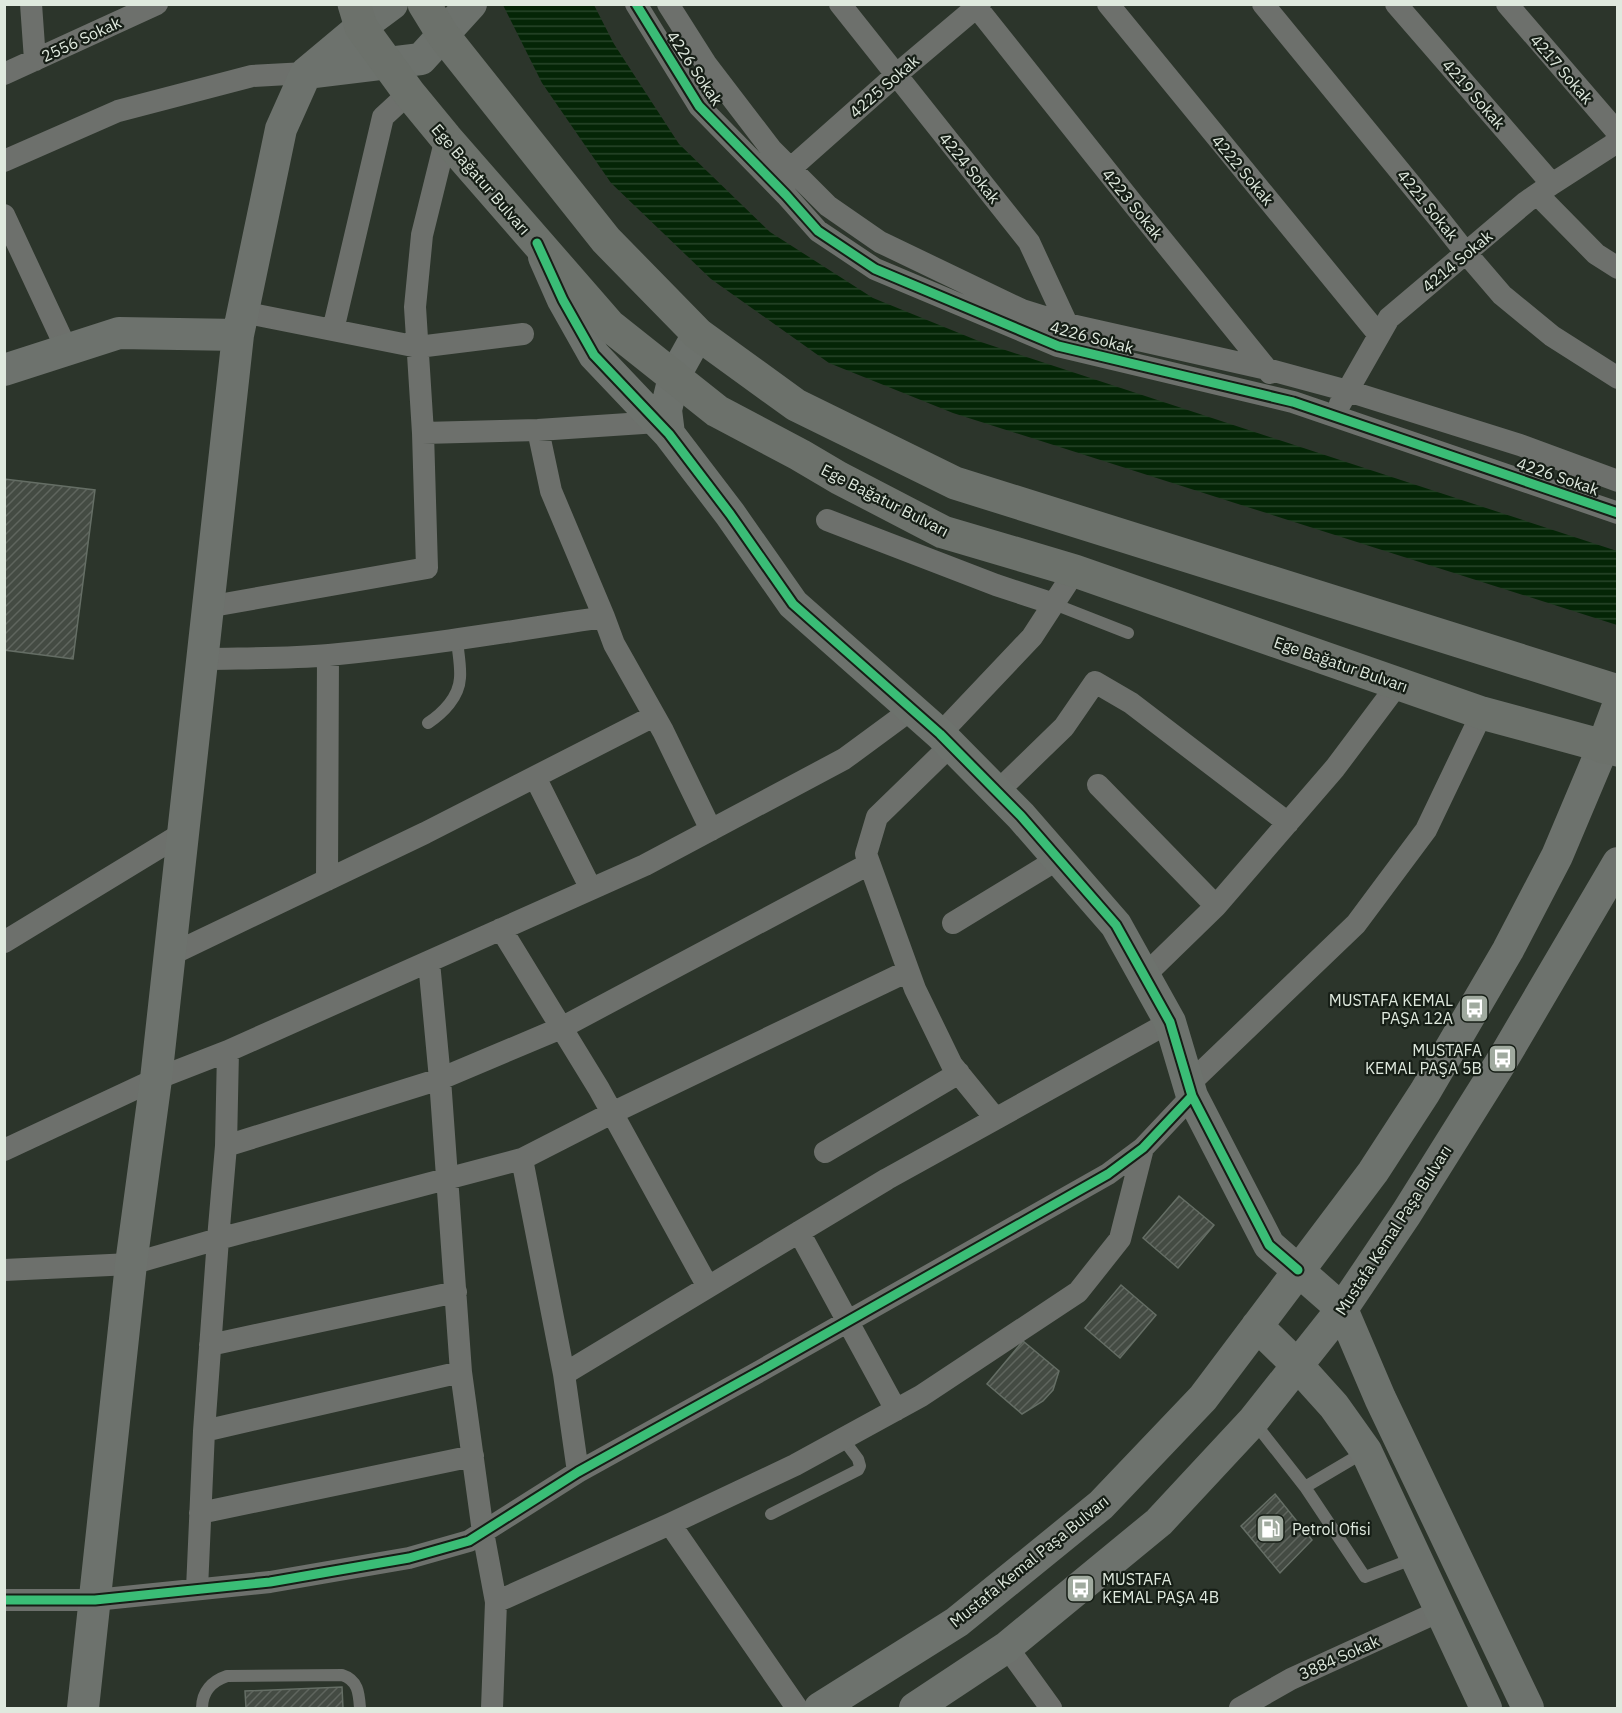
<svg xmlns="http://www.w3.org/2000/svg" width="1622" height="1713" font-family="'IBM Plex Sans',sans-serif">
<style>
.water{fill:url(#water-rules)}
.building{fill:url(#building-hatch);stroke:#656e65;stroke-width:1.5}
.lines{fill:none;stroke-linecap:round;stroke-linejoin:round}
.lane{stroke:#6d706c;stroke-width:12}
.street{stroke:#6d706c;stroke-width:22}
.secondary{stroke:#6d726d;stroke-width:32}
.primary{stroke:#6c716b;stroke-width:33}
.cycleway-casing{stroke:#161e16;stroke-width:13}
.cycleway{stroke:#3abd76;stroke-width:9}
.labels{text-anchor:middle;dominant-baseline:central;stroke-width:4.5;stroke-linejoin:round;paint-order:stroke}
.street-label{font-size:16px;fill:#dfe9de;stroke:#161e16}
.poi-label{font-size:16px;fill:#dfe9de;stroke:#161e16;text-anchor:end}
</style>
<defs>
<pattern id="water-rules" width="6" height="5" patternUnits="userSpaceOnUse" patternTransform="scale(1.5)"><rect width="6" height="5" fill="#042506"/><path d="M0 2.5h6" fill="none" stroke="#28452a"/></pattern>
<pattern id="building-hatch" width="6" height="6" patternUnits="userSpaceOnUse" patternTransform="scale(1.5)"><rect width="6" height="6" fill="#444b43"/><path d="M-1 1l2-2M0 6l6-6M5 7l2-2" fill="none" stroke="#5f655e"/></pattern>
</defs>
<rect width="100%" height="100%" fill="#2c352b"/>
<path class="water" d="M503 5H594L614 44 679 144 770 232 873 298 981 342 1617 551V625L953 413 829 363 711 279 611 183 542 83Z"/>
<path class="building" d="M4 479 95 490 73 659 4 650Z
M1179 1196 1214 1225 1178 1268 1143 1238Z
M1121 1285 1156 1315 1120 1358 1085 1328Z
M1023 1341 1059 1371 1053 1390 1043 1401 1022 1414 987 1384Z
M1275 1494 1312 1540 1280 1573 1241 1526Z
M342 1687 343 1708H246L245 1691Z"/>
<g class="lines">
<path class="lane" d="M1054 604 1128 633
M428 723C443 713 459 697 460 678 461 666 458 652 457 640
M1254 1422 1305 1487 1365 1577 1415 1558
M1305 1487 1366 1451
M771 1514 858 1470 860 1466 858 1459 843 1439
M202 1708C202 1692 212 1681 227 1676L342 1675C358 1680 359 1693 360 1708"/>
<path class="street" d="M31 4 35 60
M636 4 699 106 786 195 818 231 875 269 1058 346 1293 402 1618 513
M668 4 706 64 771 149 828 206 880 242 1022 310 1067 324 1267 369 1348 391 1520 445 1618 481
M840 4 1029 242 1067 324 1064 331
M974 4 1134 205 1270 373
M1108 4 1379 335
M1263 4 1440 220 1466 253 1502 295 1552 336 1618 378
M1396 4 1552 184
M1507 4 1618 133
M4 74 157 4
M4 161 118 111 252 76 306 73
M790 169 896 75 980 4
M1538 195 1596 254 1618 268
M4 215 67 350
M242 312 418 347 523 334
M333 330 383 117 409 93
M1340 404 1389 318 1526 202 1552 184 1611 146 1618 141
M538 430 551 491 604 617 614 644 663 731 711 830
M423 433 538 430 658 422
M827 520 996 585 1054 604
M207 607 427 568 423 433 415 307 422 235 446 138
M202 659C244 658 287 659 329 655 421 646 513 631 604 617
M940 734 1032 637 1075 571
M951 745 877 817 866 854 915 989 952 1065 995 1118
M535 777 591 889
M1098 785 1216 906
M997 792 1064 727 1095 682 1131 703 1288 823
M327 880 328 655
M953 923 1058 859
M501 929 599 1089 708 1287
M4 942 183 833
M168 956 425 833 654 716
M429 962 440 1079 461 1372 483 1532 496 1602 492 1708
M1144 976 1216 906 1335 768 1398 684
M1188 1085 1356 924 1426 830 1482 713
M226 1146 440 1079 561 1028 869 864
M4 1150 156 1079 228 1051 645 865 844 759 912 709
M825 1152 959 1073
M522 1159 564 1374 578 1472
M799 1232 896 1410
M4 1270 131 1264 218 1239 522 1159 612 1113 908 971
M210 1345 456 1292
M564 1374 887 1179 1170 1022
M204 1431 461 1372
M200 1513 473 1456
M670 1524 797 1708
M197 1589 204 1431 218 1239 226 1146 228 1051
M4 1600H95L270 1582 409 1558 469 1541 578 1472 762 1370 1108 1174 1143 1148 1192 1096
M496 1602 670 1524 795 1465 921 1396 1078 1292 1120 1239 1143 1148
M1007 1647 1051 1708
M1240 1708 1291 1679 1440 1611"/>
<path class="secondary" d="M306 73 421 59 471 4
M544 257 563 300 594 355 669 434 730 514 793 604 940 734 1021 816 1116 925 1170 1022 1192 1096 1269 1245 1342 1309 1380 1398 1528 1708
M4 370 119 333 238 335
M669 434 666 410 674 377 698 334
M1257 1326 1297 1365 1334 1406 1366 1451 1486 1708
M83 1708 131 1264 156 1079 238 335 281 129 306 73 361 27 392 4
M820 1708 957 1622 1101 1505 1203 1398 1373 1172 1425 1092 1508 950 1557 856 1603 747
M915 1708 1007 1647 1159 1522 1253 1421 1342 1309 1406 1214 1503 1059 1618 863"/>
<path class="primary" d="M354 4 361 27 409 93 446 138 610 326 717 411 800 455 839 478 943 532 1075 571 1482 713 1618 750
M424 4 443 35 606 240 698 334 796 405 955 483 1618 691
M1603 747 1618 707"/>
<defs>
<path id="cycleway" d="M636 4 699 106 786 195 818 231 875 269 1058 346 1293 402 1618 513
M537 243 563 300 594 355 669 434 730 514 793 604 940 734 1021 816 1116 925 1170 1022 1192 1096 1269 1245 1298 1270
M4 1600H95L270 1582 409 1558 469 1541 578 1472 762 1370 1108 1174 1143 1148 1192 1096"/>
</defs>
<use href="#cycleway" class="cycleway-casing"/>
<use href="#cycleway" class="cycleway"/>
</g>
<defs>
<symbol id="bus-square" viewBox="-11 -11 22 22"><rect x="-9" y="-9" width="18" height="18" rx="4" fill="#a0aa9f" stroke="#161e16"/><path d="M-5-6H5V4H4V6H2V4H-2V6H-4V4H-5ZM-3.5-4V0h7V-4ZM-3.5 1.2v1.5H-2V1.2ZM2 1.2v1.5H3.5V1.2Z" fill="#fff"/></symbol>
<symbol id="fuel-square" viewBox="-11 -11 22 22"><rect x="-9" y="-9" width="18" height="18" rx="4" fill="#a0aa9f" stroke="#161e16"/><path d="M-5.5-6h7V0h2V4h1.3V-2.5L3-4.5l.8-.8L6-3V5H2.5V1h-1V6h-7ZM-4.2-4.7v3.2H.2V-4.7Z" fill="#fff"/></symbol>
</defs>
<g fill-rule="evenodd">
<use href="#bus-square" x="1458" y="992" width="33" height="33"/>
<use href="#bus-square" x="1486" y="1042" width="33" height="33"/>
<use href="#fuel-square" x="1254" y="1512" width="33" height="33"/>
<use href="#bus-square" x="1064" y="1572" width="33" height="33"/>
</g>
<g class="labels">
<g class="street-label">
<text transform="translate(81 39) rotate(-25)">2556 Sokak</text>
<text transform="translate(695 68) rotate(56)">4226 Sokak</text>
<text transform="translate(1562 69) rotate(49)">4217 Sokak</text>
<text transform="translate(884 86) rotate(-41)">4225 Sokak</text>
<text transform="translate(1474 94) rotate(49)">4219 Sokak</text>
<text transform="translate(970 168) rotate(51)">4224 Sokak</text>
<text transform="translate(1243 170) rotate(50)">4222 Sokak</text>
<text transform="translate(481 179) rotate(49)">Ege Bağatur Bulvarı</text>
<text transform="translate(1133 204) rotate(51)">4223 Sokak</text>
<text transform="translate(1428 205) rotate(51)">4221 Sokak</text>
<text transform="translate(1457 261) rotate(-40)">4214 Sokak</text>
<text transform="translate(1092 337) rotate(15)">4226 Sokak</text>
<text transform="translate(1558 476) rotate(19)">4226 Sokak</text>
<text transform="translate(885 500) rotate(27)">Ege Bağatur Bulvarı</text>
<text transform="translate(1341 664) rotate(19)">Ege Bağatur Bulvarı</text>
<text transform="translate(1393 1230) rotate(-57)">Mustafa Kemal Paşa Bulvarı</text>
<text transform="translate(1029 1561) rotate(-39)">Mustafa Kemal Paşa Bulvarı</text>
<text transform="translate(1339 1657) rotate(-24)">3884 Sokak</text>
</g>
<g class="poi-label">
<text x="1453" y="1000">MUSTAFA KEMAL<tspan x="1453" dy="18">PAŞA 12A</tspan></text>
<text x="1482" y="1050">MUSTAFA<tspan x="1482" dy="18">KEMAL PAŞA 5B</tspan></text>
<text x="1292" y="1529" text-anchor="start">Petrol Ofisi</text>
<text x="1102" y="1579" text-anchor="start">MUSTAFA<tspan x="1102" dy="18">KEMAL PAŞA 4B</tspan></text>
</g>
</g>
<rect width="1622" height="1713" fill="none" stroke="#dfe9de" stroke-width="12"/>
</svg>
